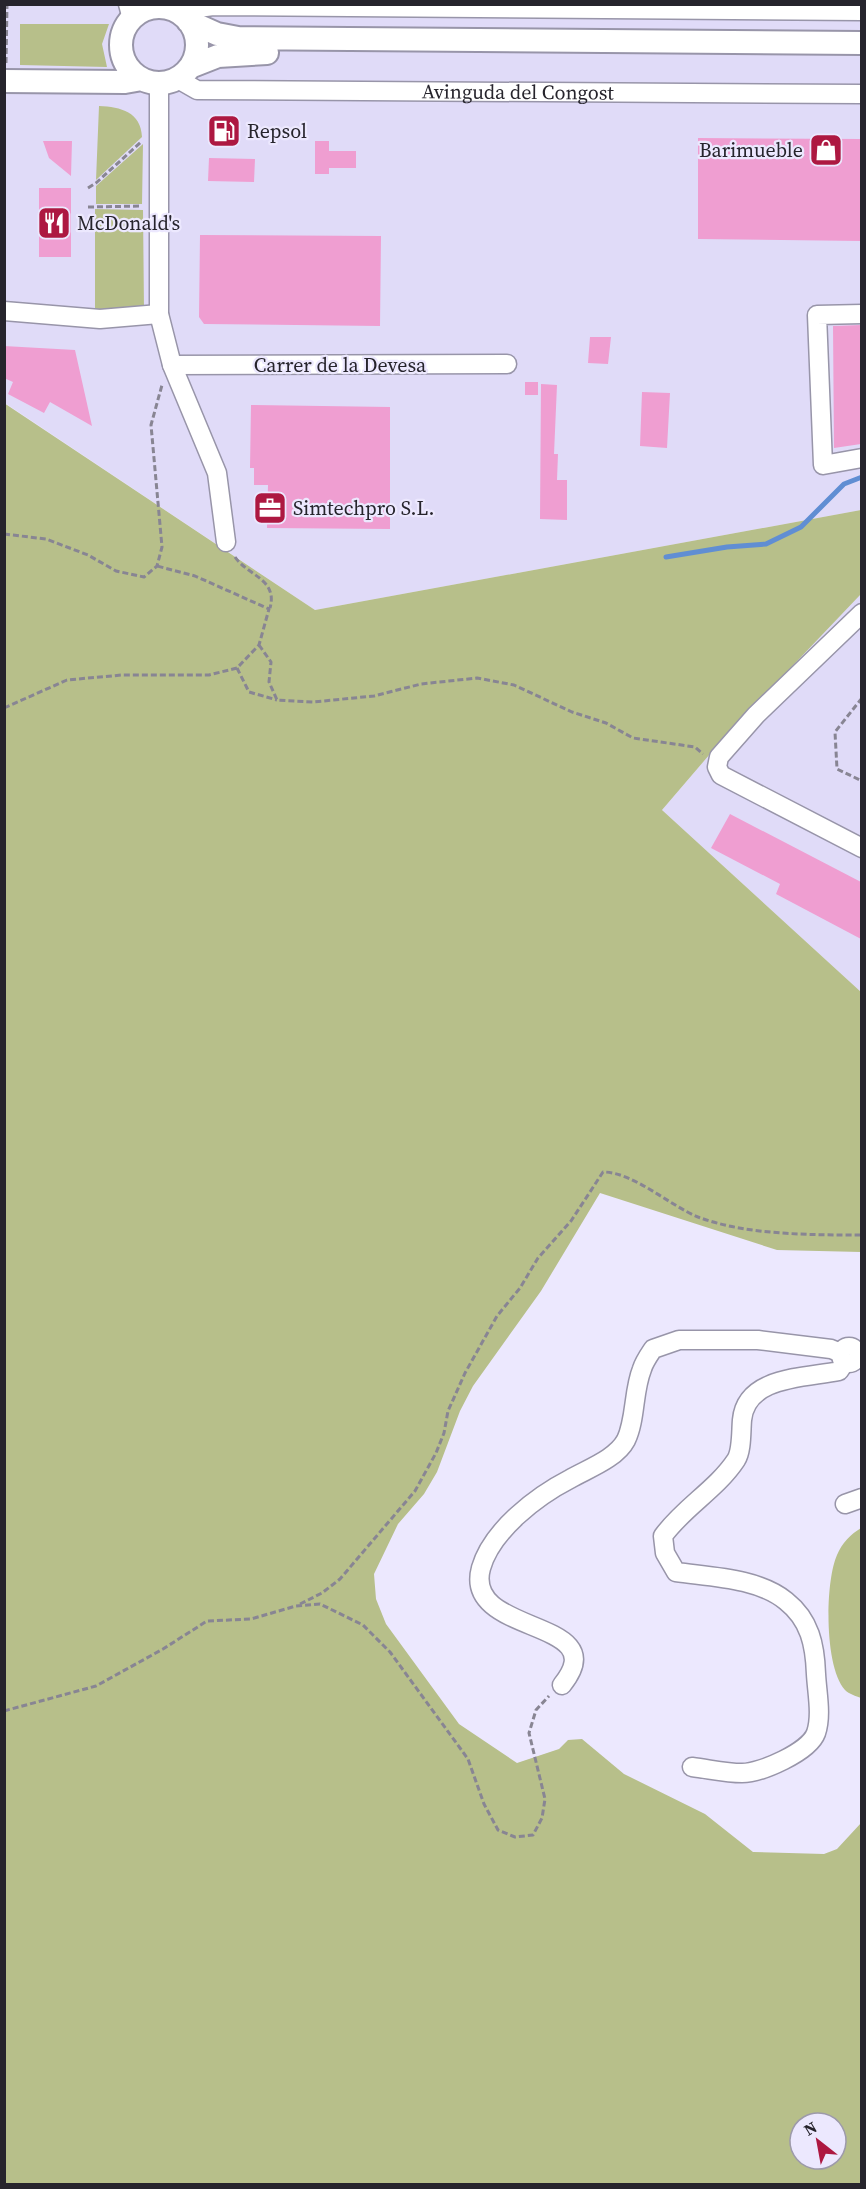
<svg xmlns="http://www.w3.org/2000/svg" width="866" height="2189" font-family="'Source Serif 4',serif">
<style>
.built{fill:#e0dbf8}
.green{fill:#b7bf8a;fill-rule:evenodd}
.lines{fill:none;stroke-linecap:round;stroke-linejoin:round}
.stream{stroke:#608ed3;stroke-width:5}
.building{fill:#ef9ed1}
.minor-casing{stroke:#9895a9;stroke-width:21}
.major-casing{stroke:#9895a9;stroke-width:26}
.path{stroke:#888593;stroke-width:3;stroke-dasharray:6 3;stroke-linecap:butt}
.minor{stroke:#fff;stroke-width:18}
.major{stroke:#fff;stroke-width:22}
.labels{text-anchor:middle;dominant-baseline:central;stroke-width:4.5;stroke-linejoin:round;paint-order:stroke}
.street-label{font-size:20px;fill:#26242c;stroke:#ece8fe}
.poi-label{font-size:20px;fill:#26242c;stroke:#ece8fe;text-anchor:start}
</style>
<rect width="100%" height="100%" fill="#ece8fe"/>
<path class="built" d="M4 5H861V510L315 610 5 403Z
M861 594V992L662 810 722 740Z"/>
<path class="green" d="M20 24H109L102 44 107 67 20 65Z
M99 106C121 107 141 112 142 137L96 180Z
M143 144 142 204H96V186Z
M95 209 143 210 144 309 95 310Z
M4 403 315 610 861 510V594L722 740 662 810 861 992V1252L777 1250 600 1193 541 1291 473 1386 460 1411 437 1472 424 1494 398 1524 374 1574 376 1599 386 1624 459 1724 517 1763 559 1749 568 1740 582 1739 624 1774 705 1814 753 1852 824 1854 837 1849 861 1823V2184H5ZM800 2123H836V2159H800Z
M861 1528V1698C856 1696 849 1694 845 1690 824 1667 825 1582 837 1555 842 1543 851 1534 861 1528Z"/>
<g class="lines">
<path class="stream" d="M666 557 727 547 766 544 801 527 844 484 862 477"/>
</g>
<path class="building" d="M698 138 861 139V241L698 239Z
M43 141H72L71 176 49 158Z
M315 141H329V151H356V168H329V174H315Z
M209 158 255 159 254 182 208 181Z
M39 188H71V257H39Z
M200 235 381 236 380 326 204 324 199 317Z
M861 325V444L834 448 833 326Z
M590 337H611L608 364 588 363Z
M4 346 75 350 92 426 50 402 44 413 8 394 13 382 4 378Z
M525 382H538V395H525Z
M541 384 557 385 554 454H558L557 480H567V520L540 519Z
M642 392 670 393 667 448 640 446Z
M251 405 390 407V529L267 528 268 485H254V468H250Z
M730 814 861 882V939L776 894 780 884 711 848Z"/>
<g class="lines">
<defs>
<g id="minor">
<path d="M128 4 132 19"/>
<path d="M152 4 153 8"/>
<path d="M176 11 213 6 862 11"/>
<path id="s1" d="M176 78 197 90 862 94"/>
<path d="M159 83V314L172 365 217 473 226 542"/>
<path d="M4 311 100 319 159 314"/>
<path d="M862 314 817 315 823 465 862 458"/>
<path d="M172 365 507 364"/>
<path d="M862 613 756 715 719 757 717 767 721 775 862 848"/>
<circle cx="849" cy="1355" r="8"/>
<path d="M845 1504 862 1498"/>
<path d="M562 1685C617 1617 462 1637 481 1568 492 1530 537 1496 570 1479 587 1469 616 1459 626 1440 636 1419 633 1391 642 1369 644 1362 649 1355 653 1349L679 1340H758L831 1349 841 1353"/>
<path d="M692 1767C709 1769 726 1773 742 1773 761 1773 809 1752 816 1733 822 1715 817 1693 816 1674 815 1645 810 1620 786 1601 758 1578 711 1577 676 1572L665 1553 663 1536C684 1507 716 1490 736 1460 742 1451 741 1431 742 1420 746 1376 805 1378 839 1371L845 1362"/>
</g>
<path id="major" d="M121 45a38 38 0 1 1 76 0a38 38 0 1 1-76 0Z
M188 21 217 34 238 38 862 43
M190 67 218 56 267 53
M4 81 125 82 142 79"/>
</defs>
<use href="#minor" class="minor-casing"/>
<use href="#major" class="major-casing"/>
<path class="path" d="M6 63 7 4
M88 188 96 183 141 142
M88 207 141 206
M4 534 46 539 88 555 116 571 144 577 157 566 162 547 151 425 162 385
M235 557C248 576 278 579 270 608
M259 645 271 662 269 682 277 700 313 702 374 696 421 684 477 678 514 685 572 712 606 723 633 738 695 747 703 754
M237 668 249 692 277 700
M862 698 835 732 837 769 862 781
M4 708 67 680 122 675H209L237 668 259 645 269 609 195 576 157 566
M300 1604 322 1593 340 1579 415 1491 436 1453 444 1433 448 1411 465 1373 497 1316 520 1288 538 1258 571 1221 603 1172C633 1172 669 1205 698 1217 745 1235 811 1235 862 1235
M4 1711 96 1686 163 1649 207 1621 251 1619 296 1606 320 1604 363 1625 390 1652 468 1759 484 1804 498 1830 515 1837 533 1835 542 1818 545 1799 529 1733 536 1710 549 1696"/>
<use href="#minor" class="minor"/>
<use href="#major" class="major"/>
</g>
<defs>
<symbol id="fuel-square" viewBox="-11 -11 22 22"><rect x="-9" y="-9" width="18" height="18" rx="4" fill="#ad1841" stroke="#ece8fe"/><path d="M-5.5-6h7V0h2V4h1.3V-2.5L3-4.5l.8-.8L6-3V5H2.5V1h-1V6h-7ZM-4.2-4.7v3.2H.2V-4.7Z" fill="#fff"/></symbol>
<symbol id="shop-square" viewBox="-11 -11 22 22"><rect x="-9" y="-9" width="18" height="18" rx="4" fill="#ad1841" stroke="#ece8fe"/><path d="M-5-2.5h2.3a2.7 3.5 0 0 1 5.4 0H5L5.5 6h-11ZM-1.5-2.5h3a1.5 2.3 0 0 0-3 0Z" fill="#fff"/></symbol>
<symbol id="restaurant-square" viewBox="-11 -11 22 22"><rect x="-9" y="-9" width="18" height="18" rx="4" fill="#ad1841" stroke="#ece8fe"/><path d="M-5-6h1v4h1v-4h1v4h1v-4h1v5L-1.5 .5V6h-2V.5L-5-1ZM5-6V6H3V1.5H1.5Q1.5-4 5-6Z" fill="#fff"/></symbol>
<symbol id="office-square" viewBox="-11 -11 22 22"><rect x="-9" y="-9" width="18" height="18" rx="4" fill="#ad1841" stroke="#ece8fe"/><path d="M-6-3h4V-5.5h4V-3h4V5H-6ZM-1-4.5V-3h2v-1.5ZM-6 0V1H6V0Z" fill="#fff"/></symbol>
</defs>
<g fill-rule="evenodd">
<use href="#fuel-square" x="205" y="112" width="38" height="38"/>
<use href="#shop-square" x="807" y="131" width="38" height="38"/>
<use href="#restaurant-square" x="35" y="204" width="38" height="38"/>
<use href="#office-square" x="251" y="489" width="38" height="38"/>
</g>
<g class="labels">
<g class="street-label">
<text stroke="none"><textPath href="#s1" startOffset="345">Avinguda del Congost</textPath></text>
<text x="340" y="365">Carrer de la Devesa</text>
</g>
<g class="poi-label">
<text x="247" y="131">Repsol</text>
<text x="803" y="150" text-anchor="end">Barimueble</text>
<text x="77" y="223">McDonald's</text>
<text x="293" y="508">Simtechpro S.L.</text>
</g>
</g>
<rect width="866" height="2189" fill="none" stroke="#26242c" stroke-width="12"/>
<g transform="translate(818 2141) rotate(329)"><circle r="28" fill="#ece8fe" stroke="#9d9aaa" stroke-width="1.5"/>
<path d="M0-4.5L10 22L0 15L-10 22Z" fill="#ad1841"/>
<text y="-9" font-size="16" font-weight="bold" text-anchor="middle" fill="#26242c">N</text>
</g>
</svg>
